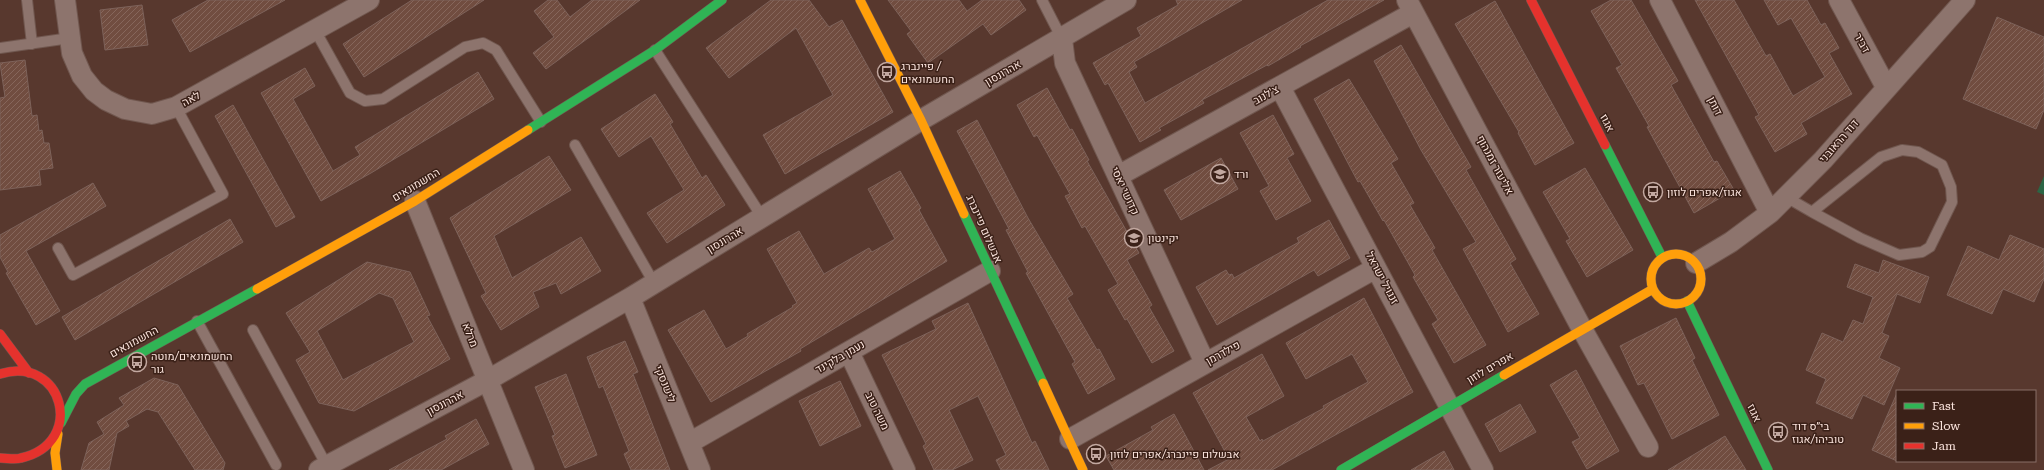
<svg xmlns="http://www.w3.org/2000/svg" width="2044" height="470" font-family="'Roboto Serif',Heebo,serif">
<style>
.pitch{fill:#2c6545}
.building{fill:url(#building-hatch);stroke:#7d625a;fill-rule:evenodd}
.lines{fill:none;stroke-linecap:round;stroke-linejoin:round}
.lane-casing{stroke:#70574f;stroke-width:12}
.street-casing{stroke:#70574f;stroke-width:22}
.fast-casing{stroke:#70574f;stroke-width:10}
.slow-casing{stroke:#70574f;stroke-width:10}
.jam-casing{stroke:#70574f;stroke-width:10}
.lane{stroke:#8d746d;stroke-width:10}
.street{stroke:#8d746d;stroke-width:20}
.fast{stroke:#30b455;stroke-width:9}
.slow{stroke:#ff9f0a;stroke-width:9}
.jam{stroke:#e5322d;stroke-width:9}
.labels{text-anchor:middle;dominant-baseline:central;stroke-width:3;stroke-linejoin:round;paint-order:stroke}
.street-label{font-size:11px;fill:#fbe4dd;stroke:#3b2118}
.poi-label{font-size:11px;fill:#fbe4dd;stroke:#3b2118;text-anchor:start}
</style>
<defs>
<pattern id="building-hatch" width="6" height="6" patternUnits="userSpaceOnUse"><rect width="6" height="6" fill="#714d40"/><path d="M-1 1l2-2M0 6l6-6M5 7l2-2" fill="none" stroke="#86665b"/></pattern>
</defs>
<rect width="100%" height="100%" fill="#58382e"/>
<path class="pitch" d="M2044 176V195L2037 192Z"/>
<path class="building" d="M208 0H285L190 52 172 20Z
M412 0H484L364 77 343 44Z
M548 0H557L570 17 592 0H640L546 69 533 53 554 37 534 11Z
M771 0H809L829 27 842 20 893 112 785 174 763 135 833 95 796 28 729 78 706 48Z
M888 0H959L967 11 982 0H1019L1026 10 991 35 983 24 928 63 907 34 911 31Z
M1176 0H1242L1134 62 1137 67 1129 72 1145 103 1328 0H1384L1300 46 1301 47 1268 66 1267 65 1202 100 1204 103 1159 128 1161 130 1140 142 1108 83 1105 85 1093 63 1141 36 1137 28 1178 5Z
M1611 0H1631L1678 81 1671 85 1714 162 1717 161 1734 190 1694 213 1647 127 1649 126 1616 68 1622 65 1591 11Z
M1695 0H1734L1766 56 1770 54 1793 96 1825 77 1791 18 1778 25 1764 0H1807L1821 25 1825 23 1839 48 1829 53 1852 94 1801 123 1807 134 1775 152 1755 117 1759 115Z
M1495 1 1574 143 1535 165 1518 133 1519 132 1455 24Z
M142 5 148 45 105 50 100 10Z
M1997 17 2044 37V110L2036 129 1963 99Z
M1401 45 1471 167 1466 170 1516 259 1510 263 1539 314 1508 332 1463 249 1476 242 1421 150 1374 61Z
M25 60 32 116 37 115 39 131 42 130 44 143H49L53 168 39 170 41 185 0 190V98L5 97 0 63Z
M305 68 315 86 293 99 333 171 360 155 355 147 478 72 494 99 371 173 321 201 261 93Z
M1349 79 1398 159 1391 163 1414 203 1410 205 1435 248 1432 250 1486 345 1454 363 1432 324 1438 320 1413 277 1415 275 1384 220 1383 221 1360 181 1358 182 1314 99Z
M1047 88 1070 130 1072 129 1089 160 1087 161 1139 253 1127 260 1152 305 1149 307 1174 351 1152 363 1127 319 1125 320 1108 290 1118 284 1085 226 1082 228 1065 196 1070 194 1037 135 1034 137 1017 105Z
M655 94 673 122 670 124 702 178 706 175 725 205 667 243 647 213 684 190 651 136 619 157 601 129Z
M233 105 295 217 276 227 215 116Z
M1273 115 1294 154 1287 158 1311 201 1276 220 1260 191 1269 186 1240 133Z
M977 120 1028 218 1073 294 1067 298 1097 350 1099 349 1115 379 1088 394 1072 364 1075 362 1026 273 1028 272 1006 230 1009 229 957 131Z
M549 156 571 190 494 236 512 278 581 237 601 271 561 294 556 283 533 292 539 307 501 330 481 296 486 293 450 218Z
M1221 158 1238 189 1181 220 1164 190Z
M1585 168 1633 250 1587 277 1566 241 1570 239 1543 192Z
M900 171 921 208 919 210 947 261 800 349 801 351 711 402 668 330 704 310 726 349 748 336 747 334 793 307 792 306 797 303 767 249 799 231 824 274 869 248 872 252 895 239 868 189Z
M93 183 106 206 26 251 60 311 36 325 6 273 8 272 0 257V235Z
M230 219 243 242 75 340 62 317Z
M1329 220 1350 258 1318 276 1314 270 1217 325 1196 287 1226 270 1229 275 1232 274 1234 278 1299 242 1297 238Z
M2010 235 2044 249V279L2034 302 2003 289 1992 314 1947 295 1968 246 1999 260Z
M1883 260 1929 277 1920 303 1897 294 1882 333 1889 336 1879 358 1900 368 1884 405 1863 395 1852 419 1816 403 1826 379 1806 370 1822 333 1843 342 1853 320 1863 324 1873 297 1847 287 1855 264 1879 273Z
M367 262 410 272 430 315 427 316 450 359 354 411 319 403 296 360 310 352 286 313ZM379 293 393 298 414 342 343 380 317 331Z
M1364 298 1413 392 1272 470H1208L1229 459 1193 393 1262 354 1284 396 1246 417 1260 441 1262 439 1263 441 1324 408 1323 406 1368 382 1352 354 1306 379 1286 343Z
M968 303 1032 443 1035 441 1049 470H1001L996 460 1006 455 978 396 949 410 973 460 952 470H934L923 446 926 444 882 355 936 329 932 321Z
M1676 318 1695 358 1692 360 1719 415 1672 439 1644 383 1638 385 1620 346Z
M625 341 638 372 633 374 670 470H631L624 454 629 451 603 386 599 388 587 357Z
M1576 370 1619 451 1587 469 1572 442 1580 438 1550 385Z
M566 374 597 455 565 468 552 436 555 435 535 387Z
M154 378 178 385 225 463 223 470H195L158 412 147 409 126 421 129 426 117 433 109 470H81L89 443 104 434 97 422 124 405 119 398Z
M840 381 861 426 820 446 799 401Z
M1897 393V461L1872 450Z
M1520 404 1536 432 1500 452 1485 424Z
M1174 414 1204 470H1114L1106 456 1153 430 1151 427Z
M476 419 489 444 441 470H389L447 439 445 436Z
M1725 436 1746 470H1668Z
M1444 451 1454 470H1411Z"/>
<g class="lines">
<defs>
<path id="lane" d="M27 0 32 44
M1042 0 1062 39
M315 30 350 93 365 101 383 99 465 47 483 43 496 50 541 122
M0 48 70 38
M655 50 762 217
M575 145 654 283
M1786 197 1812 212 1860 238 1899 255 1922 252 1930 247 1952 202 1951 187 1942 165 1918 152 1902 150 1881 157 1812 212
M58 248 73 275 223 194 176 107
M197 321 276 465
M253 330 327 466"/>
<path id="street" d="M65 0 72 53 82 76 94 91 106 100 125 109 152 114 176 107 369 0
M1407 0 1582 329 1648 447
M1660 0 1770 213
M1839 0 1886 87
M1062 39 1065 63 1205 363
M1280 87 1483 470
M1118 176 1413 13
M415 201 524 470
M1696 263 1731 242 1770 213 1823 160 1965 0
M630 298 700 470
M849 352 905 470
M1070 439 1376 268
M689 443 990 271
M319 470 488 380 630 298 921 120 1126 0"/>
<path id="fast" d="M528 130 655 50 722 0
M1605 145 1662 257
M964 214 1043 383
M1687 301 1768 470
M61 423 76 394 85 384 257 289
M1341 470 1504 375"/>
<path id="slow" d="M860 0 921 120 964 214
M1651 279a25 25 0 1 1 50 0a25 25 0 1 1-50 0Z
M257 289 415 201 528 130
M1504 375 1653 289
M1043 383 1083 470
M57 470 55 453 58 434"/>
<path id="jam" d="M1531 0 1605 145
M0 334 29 373
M0 374C63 354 87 443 21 458 15 460 7 458 0 458"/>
</defs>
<use href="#lane" class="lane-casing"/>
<use href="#street" class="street-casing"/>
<use href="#fast" class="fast-casing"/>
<use href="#slow" class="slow-casing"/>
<use href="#jam" class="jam-casing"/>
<use href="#lane" class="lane"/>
<use href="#street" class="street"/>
<use href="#fast" class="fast"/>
<use href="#slow" class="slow"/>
<use href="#jam" class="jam"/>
</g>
<defs>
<symbol id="bus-ring" viewBox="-11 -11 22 22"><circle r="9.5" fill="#3b2118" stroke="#c2a8a0" stroke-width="1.5"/><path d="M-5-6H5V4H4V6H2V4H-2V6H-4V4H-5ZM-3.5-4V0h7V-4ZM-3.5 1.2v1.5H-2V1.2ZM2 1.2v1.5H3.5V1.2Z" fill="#c2a8a0"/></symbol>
<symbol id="school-ring" viewBox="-11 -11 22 22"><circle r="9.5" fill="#3b2118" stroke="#c2a8a0" stroke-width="1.5"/><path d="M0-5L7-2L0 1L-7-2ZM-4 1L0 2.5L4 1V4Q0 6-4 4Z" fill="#c2a8a0"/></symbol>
</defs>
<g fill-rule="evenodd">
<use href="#bus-ring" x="876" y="61" width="22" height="22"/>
<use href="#school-ring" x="1209" y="163" width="22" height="22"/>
<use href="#bus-ring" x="1642" y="181" width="22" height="22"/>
<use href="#school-ring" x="1123" y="227" width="22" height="22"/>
<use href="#bus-ring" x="126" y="351" width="22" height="22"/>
<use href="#bus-ring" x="1767" y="421" width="22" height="22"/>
<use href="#bus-ring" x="1085" y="443" width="22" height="22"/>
</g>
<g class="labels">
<g class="street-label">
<text transform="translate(1862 43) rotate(61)">דביר</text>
<text transform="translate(1003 73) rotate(-30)">אהרונסון</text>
<text transform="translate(1266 95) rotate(-29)">צ'לנוב</text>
<text transform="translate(191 99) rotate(-29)">לאה</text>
<text transform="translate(1715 106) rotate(63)">דותן</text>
<text transform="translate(1607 123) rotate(63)">אגוז</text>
<text transform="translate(1839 141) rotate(-49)">דוד הראובני</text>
<text transform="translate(1495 165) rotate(62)">אליעזר זמנהוף</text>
<text transform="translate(416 185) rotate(-31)">החשמונאים</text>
<text transform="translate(1125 191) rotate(65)">קדושי יאסי</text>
<text transform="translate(984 229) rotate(66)">אבשלום פיינברג</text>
<text transform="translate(725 240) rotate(-31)">אהרונסון</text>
<text transform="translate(1382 278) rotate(62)">זנגויל ישראל</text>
<text transform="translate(470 335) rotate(68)">מרלא</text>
<text transform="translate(134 342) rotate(-29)">החשמונאים</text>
<text transform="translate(1223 353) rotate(-29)">פילדרמן</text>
<text transform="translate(840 357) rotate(-30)">נעמן בלקינד</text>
<text transform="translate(1490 368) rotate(-30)">אפרים לוזון</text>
<text transform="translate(665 384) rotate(68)">לישנסקי</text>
<text transform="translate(445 403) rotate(-28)">אהרונסון</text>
<text transform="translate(877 411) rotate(64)">משה טוב</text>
<text transform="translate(1754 413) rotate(65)">אגוז</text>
</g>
<g class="poi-label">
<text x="901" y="66">פיינברג /<tspan x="901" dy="13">החשמונאים</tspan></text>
<text x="1234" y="174">ורד</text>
<text x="1667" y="192">אגוז/אפרים לוזון</text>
<text x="1148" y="238">יקינטון</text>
<text x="151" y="356">החשמונאים/מוטה<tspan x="151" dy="13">גור</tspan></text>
<text x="1792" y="426">בי״ס דוד<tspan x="1792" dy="13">טוביהו/אגוז</tspan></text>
<text x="1110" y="454">אבשלום פיינברג/אפרים לוזון</text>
</g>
</g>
<rect x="1896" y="390" width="140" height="72" fill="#3b2118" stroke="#886f67"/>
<rect x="1904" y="403" width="20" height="6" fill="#30b455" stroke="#886f67"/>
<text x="1932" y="410" font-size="12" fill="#fbe4dd">Fast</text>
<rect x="1904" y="423" width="20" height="6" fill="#ff9f0a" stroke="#886f67"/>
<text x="1932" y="430" font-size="12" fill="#fbe4dd">Slow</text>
<rect x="1904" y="443" width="20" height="6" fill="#e5322d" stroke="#886f67"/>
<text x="1932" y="450" font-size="12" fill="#fbe4dd">Jam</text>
</svg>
